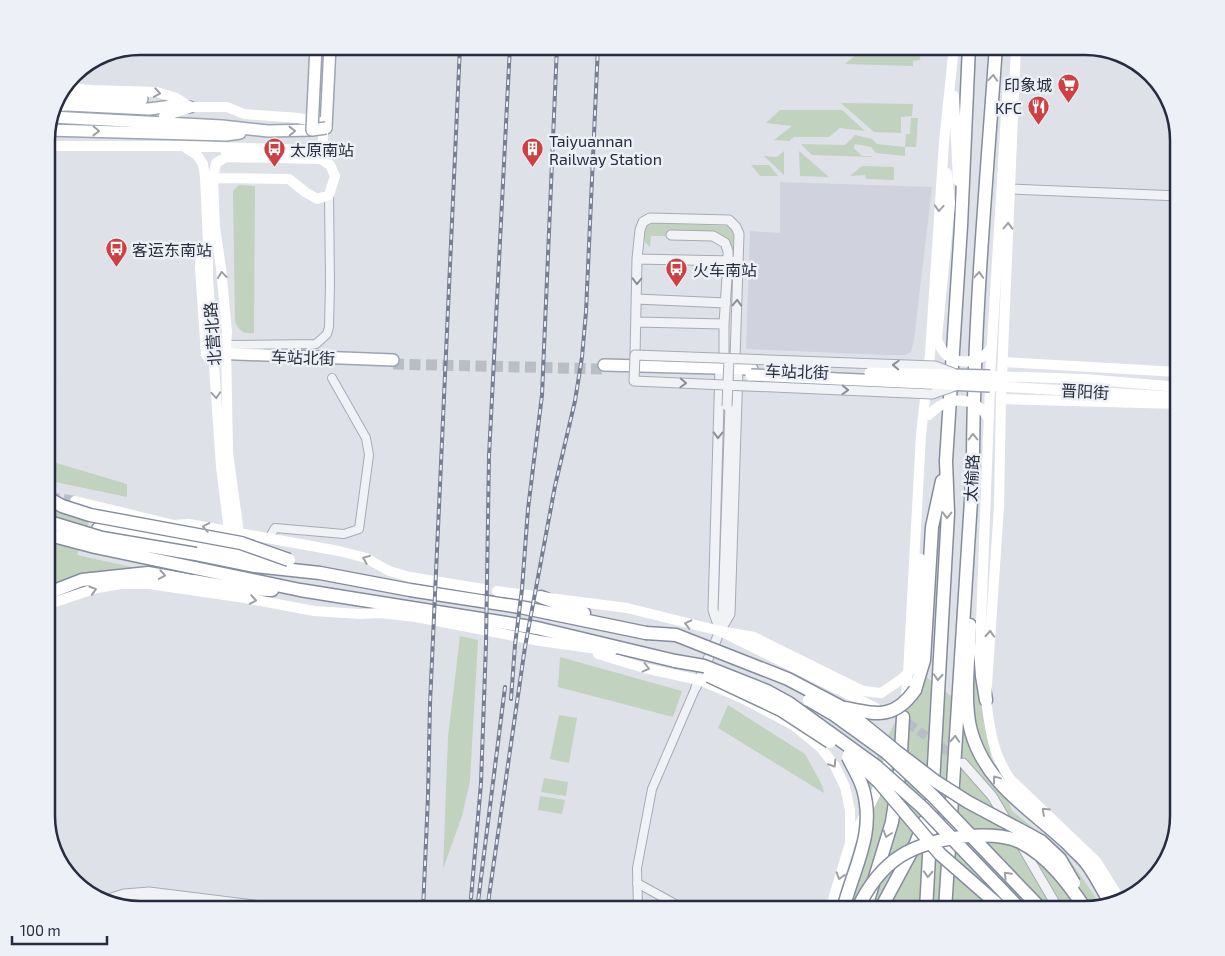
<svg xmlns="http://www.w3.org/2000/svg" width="1225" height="956" font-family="'Exo 2','Noto Sans SC',sans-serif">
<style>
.built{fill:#d0d3dd}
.green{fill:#c1d2bf}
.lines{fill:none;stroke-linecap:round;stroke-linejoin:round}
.tertiary-tunnel{stroke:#b9bdc6;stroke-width:9;stroke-dasharray:9 4.5;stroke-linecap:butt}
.secondary-tunnel{stroke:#b9bdc6;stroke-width:10;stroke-dasharray:10 5;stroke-linecap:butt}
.primary-tunnel{stroke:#b9bdc6;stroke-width:11;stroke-dasharray:11 5.5;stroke-linecap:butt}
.minor-casing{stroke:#a7abb5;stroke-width:10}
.tertiary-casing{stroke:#a7abb5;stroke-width:11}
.primary-casing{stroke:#9da3b4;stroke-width:14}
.trunk-casing{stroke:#858c9f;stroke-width:15}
.minor{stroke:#f1f2f6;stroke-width:8}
.tertiary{stroke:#f1f2f6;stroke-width:9}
.secondary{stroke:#fff;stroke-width:10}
.primary{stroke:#fff;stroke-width:11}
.trunk{stroke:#fff;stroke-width:12}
.rail-casing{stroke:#777e92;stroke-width:4}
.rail{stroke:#edf0f6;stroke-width:2;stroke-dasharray:5.5;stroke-linecap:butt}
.tertiary-bridge-casing{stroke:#a7abb5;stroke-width:11;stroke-linecap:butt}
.primary-bridge-casing{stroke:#9da3b4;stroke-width:14;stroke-linecap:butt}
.trunk-bridge-casing{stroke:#858c9f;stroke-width:15;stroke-linecap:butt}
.tertiary-bridge{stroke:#f1f2f6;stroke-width:9}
.secondary-bridge{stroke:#fff;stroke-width:10}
.primary-bridge{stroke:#fff;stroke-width:11}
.trunk-bridge{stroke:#fff;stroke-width:12}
.oneway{stroke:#9ea0a9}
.oneway2{stroke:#8c8f9a}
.labels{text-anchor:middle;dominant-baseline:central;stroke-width:5;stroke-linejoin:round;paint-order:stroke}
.poi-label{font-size:16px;fill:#272c3f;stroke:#edf0f6;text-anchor:start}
.street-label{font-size:16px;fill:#272c3f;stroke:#edf0f6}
.rim{fill:none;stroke:#272c3f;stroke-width:2.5}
</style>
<rect width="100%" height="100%" fill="#dee1e8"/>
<path class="built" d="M780 182 932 187 914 340 911 352 905 355H887L746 349 750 231 780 233Z"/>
<path class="green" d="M782 46H821L824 52 786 51Z
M826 46H857L849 53H829Z
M866 46H921L920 60 913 61V66L845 64Z
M841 103 913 104 912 116 901 117V133L874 132Z
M780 110H842L865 131 840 128 829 137H794L789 141 774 140 792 126 766 123Z
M911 118H918L916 147H905V156L876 153 871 147 855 144 854 148 862 156H872V157L812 155 801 144 845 145 855 135 872 139 877 144 905 147 906 134H910Z
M784 151V175L764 156 777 157Z
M799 151 829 177 800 176Z
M751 165H769L778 176H760Z
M862 166 894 167V180L866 179 865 175 850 176Z
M239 185 255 186 254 333C244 334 240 332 235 322L233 191Z
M654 223 728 226 734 234 733 250 731 249 724 237 713 233 670 236H651L650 247 645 242 644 232 648 225Z
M46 417 53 434V462L127 484V497L46 480Z
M46 505 89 521 77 555 140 569 109 570 79 575 46 589Z
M460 636 478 640 470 781 462 816 443 869 448 737Z
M560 657 682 691 673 717 558 687Z
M976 667 992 761 1012 811 1064 852 1094 895 1100 906 1085 910H848L870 840 865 782 899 714 926 677 963 705Z
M728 705 805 754 822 785 824 793 718 728Z
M559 715 577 718 569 763 550 759Z
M544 778 568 782 566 796 541 792Z
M540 796 565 800 562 814 538 810Z"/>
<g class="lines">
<path class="tertiary-tunnel" d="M908 723 957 758"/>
<path class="secondary-tunnel" d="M49 497 75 501"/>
<path class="primary-tunnel" d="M393 364 605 369"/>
<defs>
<path id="minor" d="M226 345 316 344 327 334 329 327 330 283 329 195
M269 538 275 528 344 534 359 529 369 455 366 438 332 378
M637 883 686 910
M638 910 637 868 652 789 696 687"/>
<path id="tertiary" d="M1010 189 1179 196
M637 259 732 261
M636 299 726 303
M636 322 724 324 728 261V251L725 243 713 236 671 235
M635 355 637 259 640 230 643 222 650 218 729 220 736 227 739 234 735 359
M724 359V324
M721 624 723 612 730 406
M720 631 713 610 720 368
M696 687 720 631 730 614 738 369
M963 763 992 796 1008 823
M1020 843 1059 910
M108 899 124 894 149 892 293 910
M120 903 151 899 234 910"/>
<path id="primary" d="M59 94 106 99H142
M67 105 149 109 172 106 190 107
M54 106 74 104
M51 117 222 126 268 131 312 130
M326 128 330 46
M47 130 226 135 240 133
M213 353 393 360
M604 365 752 369"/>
<path id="trunk" d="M98 529 133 533 273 558
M196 554 255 566 320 573 410 590 520 607 646 633
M195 568 300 590 537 628 675 661
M46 594 82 580 148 573 239 589 272 590
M541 597 584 613
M970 625C969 655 963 703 971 731 986 785 1031 809 1069 845 1075 852 1082 857 1087 864 1096 876 1103 891 1111 904
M980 649 982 676 986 700
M915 690 924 660 932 527 942 481
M865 910 892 822 900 770 903 717
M880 910 916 843 924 822
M926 910 948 513 946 461 961 226 969 46
M945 910 973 469C973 328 986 187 996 46"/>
</defs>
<use href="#minor" class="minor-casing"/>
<use href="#tertiary" class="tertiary-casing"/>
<use href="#primary" class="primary-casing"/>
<use href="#trunk" class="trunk-casing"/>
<use href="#minor" class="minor"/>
<use href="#tertiary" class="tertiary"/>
<path class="secondary" d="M1016 46 1001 399 999 506 986 700C990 730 993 756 1011 780L1096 861 1121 901
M64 87 91 90 95 92
M91 90 157 92 176 98 190 107H227L244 114 298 118 319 122
M954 96 958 181
M164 116 189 108
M46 146H183L311 150 323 144V122
M183 146 197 155 203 164 205 177 208 244V279L221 467 229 531
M226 148V157L216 163 213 178 215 227 221 268 227 332 226 345 228 453 239 533
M213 178 289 179 305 192 317 199 329 195 335 176 330 165 321 159 226 157
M208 244 201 254 200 268 206 355 210 360H214
M937 338 950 203 947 173
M1003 362 1179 372
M990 376 1008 82
M1001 399 1179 404
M75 501 174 525 189 524 339 551 366 558 389 571 410 577 483 589
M497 591 627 608 720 631 876 708
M46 605 97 588 121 584H149L245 598 314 611 360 614 380 613 416 617 540 641 612 651
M720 631 754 637 863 691 881 693C890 687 902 680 909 672 924 653 921 585 921 559
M980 649 990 386
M598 654 644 668 699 680 746 700 793 725 821 748 835 766 845 787 850 810V841
M905 703 908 673 921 435 930 354 944 142 954 46
M831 910 834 896 850 843 874 797 893 751"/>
<use href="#primary" class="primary"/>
<use href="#trunk" class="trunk"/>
<defs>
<path id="rail" d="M511 699 515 645 522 589 528 509 542 395 557 46
M471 898 481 783 486 644 489 456 510 46
M423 910 428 796 430 704 460 46
M477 910 505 687
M487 910 525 647 555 486 575 401 582 357 586 312 598 46"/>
</defs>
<use href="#rail" class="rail-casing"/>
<use href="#rail" class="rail"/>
<defs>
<path id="tertiary-bridge" d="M953 373 935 366 635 355 634 381 932 394 955 386
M727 406 729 359"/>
<path id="primary-bridge" d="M316 46 312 130 326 128
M870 373 990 376
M751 375 990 386"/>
<path id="trunk-bridge" d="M46 497 62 506 90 515 241 543 289 560
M46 521 102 538 196 554
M46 534 95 547 195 568
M646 633 676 635 788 679 843 708 897 752 935 781 968 802 1041 841 1060 859 1074 883
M675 661 704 666 767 691 789 703 876 766 922 807 1021 910
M709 676 781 710 830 742
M809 700 833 714 887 753 933 796 1042 910
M845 708C876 714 894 720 915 690
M849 754 879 782 940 854 1004 910
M843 910C853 868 876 834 863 789 860 778 853 768 848 757
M857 910C881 858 913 842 968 836 983 835 1006 835 1020 842 1049 857 1069 884 1086 910"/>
</defs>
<use href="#tertiary-bridge" class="tertiary-bridge-casing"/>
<use href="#primary-bridge" class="primary-bridge-casing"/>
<use href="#trunk-bridge" class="trunk-bridge-casing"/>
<use href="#tertiary-bridge" class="tertiary-bridge"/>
<path class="secondary-bridge" d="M937 340C940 346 942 352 948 356 962 366 984 362 992 346
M990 376 1085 379 1179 387
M990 386 1179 397
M929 415C947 395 975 395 989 419"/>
<use href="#primary-bridge" class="primary-bridge"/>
<use href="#trunk-bridge" class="trunk-bridge"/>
</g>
<defs><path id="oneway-chevron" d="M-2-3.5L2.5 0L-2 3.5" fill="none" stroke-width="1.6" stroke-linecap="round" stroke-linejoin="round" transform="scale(1.25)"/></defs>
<g class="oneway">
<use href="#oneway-chevron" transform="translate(993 78) rotate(-86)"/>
<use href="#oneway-chevron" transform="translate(157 93) rotate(10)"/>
<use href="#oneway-chevron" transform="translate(96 131) rotate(1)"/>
<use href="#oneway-chevron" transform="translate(292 131) rotate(-1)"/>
<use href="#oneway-chevron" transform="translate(939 208) rotate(94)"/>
<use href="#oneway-chevron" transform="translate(1008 226) rotate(-88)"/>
<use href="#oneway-chevron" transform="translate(222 275) rotate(-96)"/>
<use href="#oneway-chevron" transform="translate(979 275) rotate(-86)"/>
<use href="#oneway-chevron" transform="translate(216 395) rotate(86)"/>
<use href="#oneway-chevron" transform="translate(973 437) rotate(-90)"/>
<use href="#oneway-chevron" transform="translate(947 515) rotate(91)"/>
<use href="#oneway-chevron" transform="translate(206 527) rotate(-170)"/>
<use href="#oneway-chevron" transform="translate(366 559) rotate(-158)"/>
<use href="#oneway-chevron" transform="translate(162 575) rotate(10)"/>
<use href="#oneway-chevron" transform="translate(93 590) rotate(-17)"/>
<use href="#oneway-chevron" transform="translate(253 600) rotate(10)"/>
<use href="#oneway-chevron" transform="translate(688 624) rotate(-166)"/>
<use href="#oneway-chevron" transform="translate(990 634) rotate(-87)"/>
<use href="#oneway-chevron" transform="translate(646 668) rotate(14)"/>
<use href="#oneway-chevron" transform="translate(938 677) rotate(93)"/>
<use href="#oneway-chevron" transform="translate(955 739) rotate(-87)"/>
<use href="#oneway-chevron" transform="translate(833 764) rotate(57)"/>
<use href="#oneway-chevron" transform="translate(996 779) rotate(-127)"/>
<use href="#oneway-chevron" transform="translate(1045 811) rotate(-137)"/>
<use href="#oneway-chevron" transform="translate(887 834) rotate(108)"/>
<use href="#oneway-chevron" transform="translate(928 874) rotate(93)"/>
<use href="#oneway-chevron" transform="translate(1007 875) rotate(-134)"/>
<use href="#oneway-chevron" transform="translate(840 876) rotate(107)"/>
</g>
<g class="oneway2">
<use href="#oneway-chevron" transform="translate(637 281) rotate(91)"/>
<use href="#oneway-chevron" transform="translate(737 303) rotate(-88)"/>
<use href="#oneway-chevron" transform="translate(896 365) rotate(-178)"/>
<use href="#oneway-chevron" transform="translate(683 383) rotate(2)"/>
<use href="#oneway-chevron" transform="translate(845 390) rotate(2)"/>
<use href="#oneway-chevron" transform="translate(718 435) rotate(91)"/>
</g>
<defs>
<symbol id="supermarket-pin" viewBox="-11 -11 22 30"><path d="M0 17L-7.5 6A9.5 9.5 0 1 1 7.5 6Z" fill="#d04042" stroke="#edf0f6"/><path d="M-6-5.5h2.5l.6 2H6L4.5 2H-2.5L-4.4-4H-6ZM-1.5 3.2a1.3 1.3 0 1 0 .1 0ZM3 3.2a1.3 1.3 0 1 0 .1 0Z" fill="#fff"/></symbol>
<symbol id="restaurant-pin" viewBox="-11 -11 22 30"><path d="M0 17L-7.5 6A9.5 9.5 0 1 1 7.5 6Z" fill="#d04042" stroke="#edf0f6"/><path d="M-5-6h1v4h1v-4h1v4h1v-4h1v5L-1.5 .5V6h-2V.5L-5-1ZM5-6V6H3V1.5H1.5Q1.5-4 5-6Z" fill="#fff"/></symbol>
<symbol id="bus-pin" viewBox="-11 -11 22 30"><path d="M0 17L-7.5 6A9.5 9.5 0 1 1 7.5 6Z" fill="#d04042" stroke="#edf0f6"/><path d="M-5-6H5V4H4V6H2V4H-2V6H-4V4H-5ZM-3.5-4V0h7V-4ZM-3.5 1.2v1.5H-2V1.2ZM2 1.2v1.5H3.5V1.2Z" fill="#fff"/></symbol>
<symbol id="building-pin" viewBox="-11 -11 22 30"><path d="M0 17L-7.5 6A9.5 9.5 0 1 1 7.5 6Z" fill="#d04042" stroke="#edf0f6"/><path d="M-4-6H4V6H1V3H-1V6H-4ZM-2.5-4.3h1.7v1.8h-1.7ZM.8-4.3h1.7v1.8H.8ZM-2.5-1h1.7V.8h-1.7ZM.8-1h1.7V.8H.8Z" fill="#fff"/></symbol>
</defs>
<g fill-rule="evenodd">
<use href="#supermarket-pin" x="1056" y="72" width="25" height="34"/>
<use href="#restaurant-pin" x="1026" y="94" width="25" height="34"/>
<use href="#bus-pin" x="262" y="136" width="25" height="34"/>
<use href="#building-pin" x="520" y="136" width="25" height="34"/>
<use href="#bus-pin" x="104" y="236" width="25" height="34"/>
<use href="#bus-pin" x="664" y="256" width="25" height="34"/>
</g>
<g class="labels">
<g class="poi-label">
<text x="1052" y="84" text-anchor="end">印象城</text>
<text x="1022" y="107" text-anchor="end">KFC</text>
<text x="549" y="140">Taiyuannan<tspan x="549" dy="18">Railway Station</tspan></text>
<text x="290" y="149">太原南站</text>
<text x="132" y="249">客运东南站</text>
<text x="693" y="269">火车南站</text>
</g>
<g class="street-label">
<text transform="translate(212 334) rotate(-94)">北营北路</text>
<text transform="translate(303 357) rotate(2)">车站北街</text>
<text transform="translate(797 371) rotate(2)">车站北街</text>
<text transform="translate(1085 391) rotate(3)">晋阳街</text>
<text transform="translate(971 478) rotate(-87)">太榆路</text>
</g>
</g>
<path d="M0 0H1225V956H0ZM140 55H1085A85 85 0 0 1 1170 140V816A85 85 0 0 1 1085 901H140A85 85 0 0 1 55 816V140A85 85 0 0 1 140 55Z" fill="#edf0f6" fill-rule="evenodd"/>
<path class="rim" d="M140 55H1085A85 85 0 0 1 1170 140V816A85 85 0 0 1 1085 901H140A85 85 0 0 1 55 816V140A85 85 0 0 1 140 55Z"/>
<path d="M12 936v8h95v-8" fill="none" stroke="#272c3f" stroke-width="2.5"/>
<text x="20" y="936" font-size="15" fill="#272c3f" stroke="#edf0f6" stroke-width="4" paint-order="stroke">100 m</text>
</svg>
